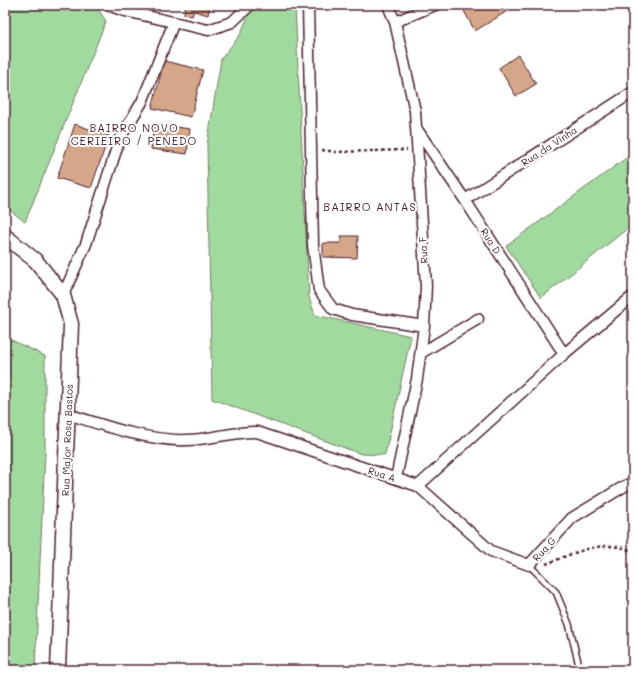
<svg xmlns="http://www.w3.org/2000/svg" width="638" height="675" font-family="Mali,sans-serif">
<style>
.green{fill:#a1da9f;stroke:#767c65}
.building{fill:#d6a688;stroke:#4a1f2b}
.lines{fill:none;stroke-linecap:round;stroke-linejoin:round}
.service-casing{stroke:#4a1f2b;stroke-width:8}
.minor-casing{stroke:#4a1f2b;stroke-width:13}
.secondary-casing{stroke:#4a1f2b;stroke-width:17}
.path{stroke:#4a1f2b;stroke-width:2.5;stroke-dasharray:3 3;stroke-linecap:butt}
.service{stroke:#fff;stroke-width:5}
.minor{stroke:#fff;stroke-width:10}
.secondary{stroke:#fff;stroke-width:14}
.labels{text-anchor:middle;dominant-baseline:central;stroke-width:4;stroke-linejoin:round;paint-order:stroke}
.street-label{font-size:10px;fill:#4a1f2b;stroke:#fff}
.neighbourhood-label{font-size:11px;letter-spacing:1px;fill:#4a1f2b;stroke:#fff}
</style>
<rect width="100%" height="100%" fill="#fff"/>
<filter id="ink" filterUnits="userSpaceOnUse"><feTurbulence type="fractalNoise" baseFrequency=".025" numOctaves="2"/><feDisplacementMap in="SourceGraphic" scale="8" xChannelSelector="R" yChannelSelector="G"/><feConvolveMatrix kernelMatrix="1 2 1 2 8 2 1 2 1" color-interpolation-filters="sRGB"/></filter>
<g filter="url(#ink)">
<path class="green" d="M5 5H95L106 21 25 222 5 206Z
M253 5H295L309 297 315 315 411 336 385 455 361 454 212 399 207 145 221 59 240 35Z
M633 153V224L541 298 506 246Z
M5 337 45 356V453L35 670H5Z"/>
<path class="building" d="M185 5H210L208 15 194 11 192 16 184 14Z
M474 5H506L509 10 475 31 464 11Z
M518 55 536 84 516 96 499 68Z
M164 61 203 70 191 117 152 108Z
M75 124 109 136 91 188 57 178Z
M154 124 190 129 187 154 151 149Z
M341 236H358L357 258 323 257V243H341Z"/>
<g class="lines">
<defs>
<path id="service" d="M529 565 556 592 569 624 580 670"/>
<path id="minor" d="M108 5 125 11 208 30 232 22 248 7 249 5
M308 5 313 245 319 290 333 309 352 315 424 326
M388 5 395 22 415 111 426 286 424 326 417 379 396 478
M395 22 435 5
M416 128 465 200 564 354
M465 200 633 92
M63 295 86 244 120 138 142 102 174 22
M421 353 478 319
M68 414C102 425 151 442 187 440 211 440 233 431 257 432L418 486 564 354 633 296
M418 486 491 551 529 565 572 518 623 487 633 482"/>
<path id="secondary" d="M5 236 36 261 63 295 71 324 58 670"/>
</defs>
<use href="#service" class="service-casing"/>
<use href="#minor" class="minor-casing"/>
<use href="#secondary" class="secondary-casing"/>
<path class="path" d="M322 150 336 152 407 150
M546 564C572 554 606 537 633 552"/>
<use href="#service" class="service"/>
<use href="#minor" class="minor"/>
<use href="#secondary" class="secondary"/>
</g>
</g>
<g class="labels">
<g class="street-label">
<text transform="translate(549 146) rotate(-33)">Rua da Vinha</text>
<text transform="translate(491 241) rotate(57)">Rua D</text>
<text transform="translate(423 250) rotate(-94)">Rua F</text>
<text transform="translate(67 440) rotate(-88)">Rua Major Rosa Bastos</text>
<text transform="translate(382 474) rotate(18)">Rua A</text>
<text transform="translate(544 549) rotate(-48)">Rua G</text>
</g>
<g class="neighbourhood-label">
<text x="134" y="127">BAIRRO NOVO<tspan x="134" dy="13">CERIEIRO / PENEDO</tspan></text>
<text x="370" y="206">BAIRRO ANTAS</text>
</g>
</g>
<rect width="638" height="675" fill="none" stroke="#fff" stroke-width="20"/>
<rect x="10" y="10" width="618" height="655" fill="none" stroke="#4a1f2b" stroke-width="1.5" filter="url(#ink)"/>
</svg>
